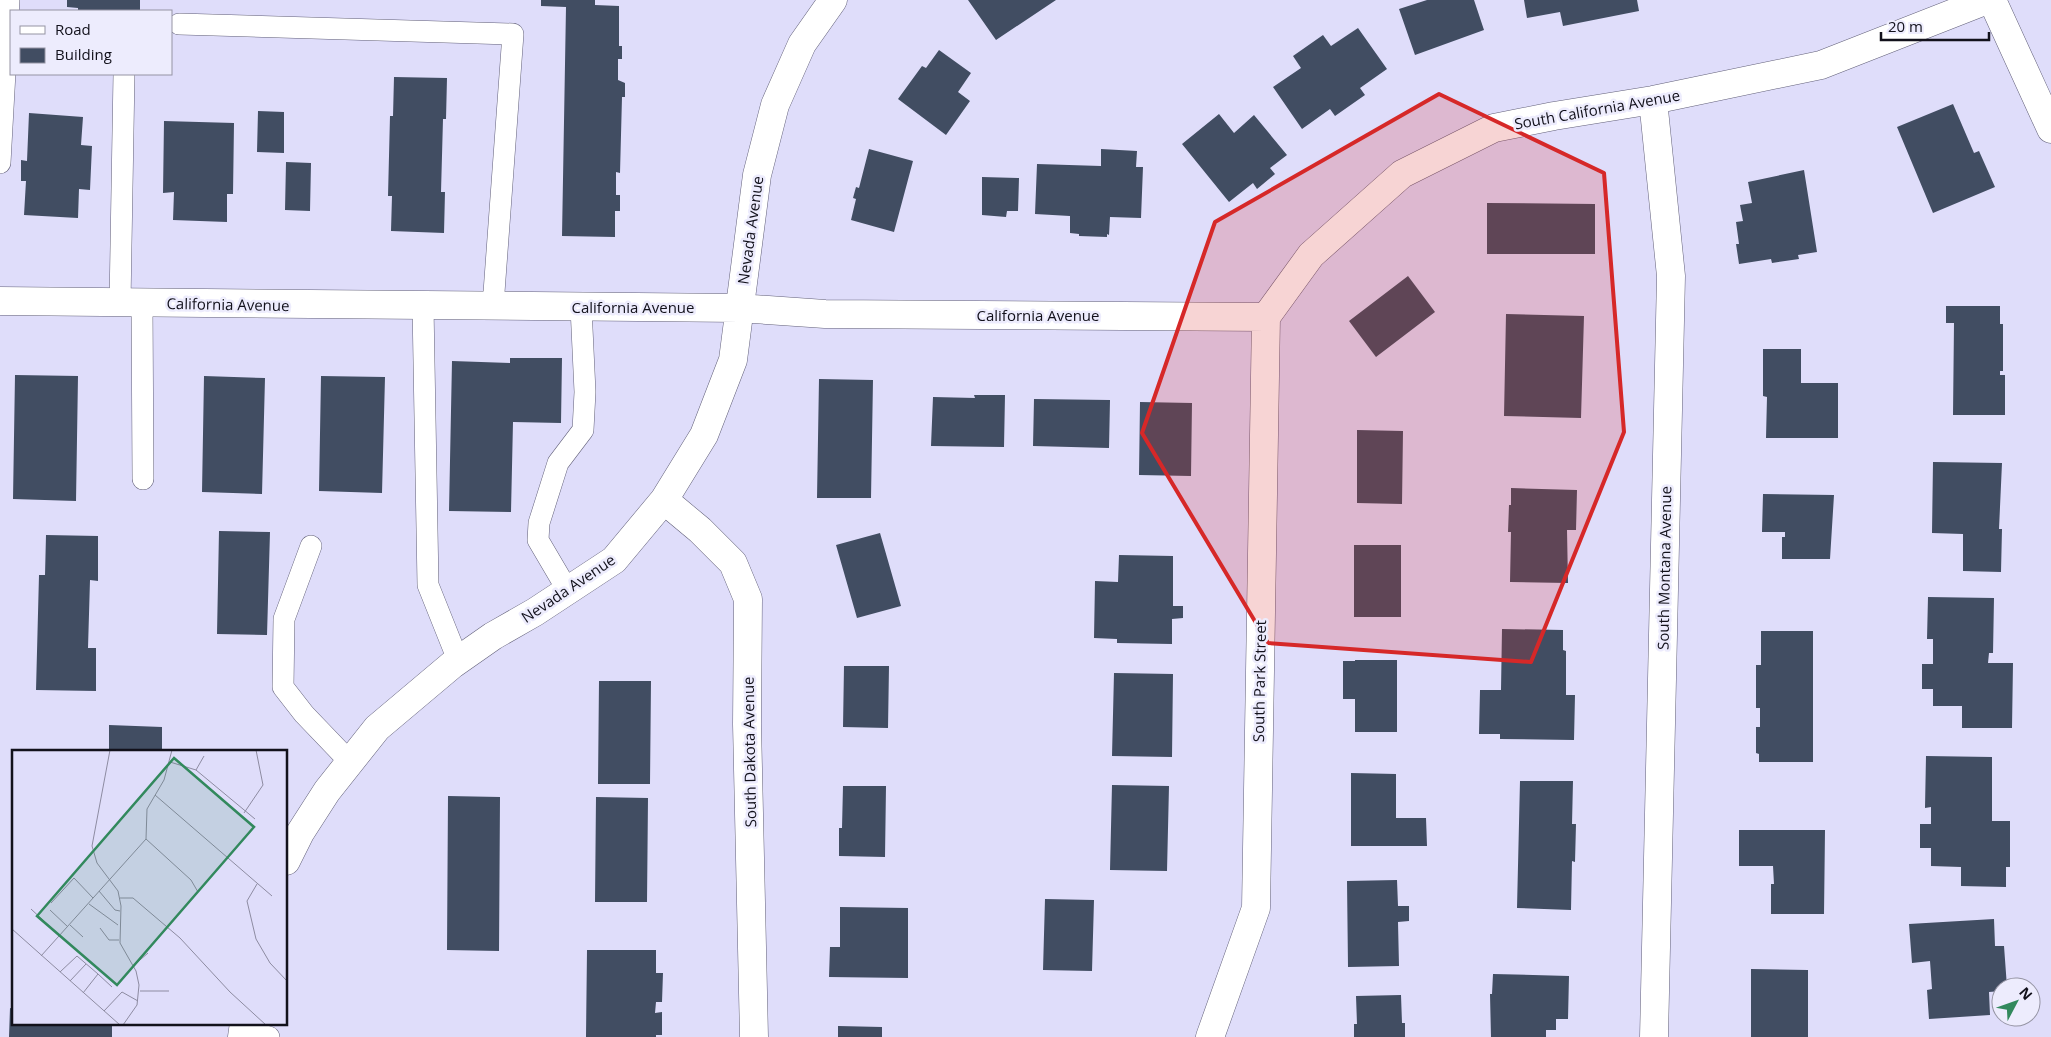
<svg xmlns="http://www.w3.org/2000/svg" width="2051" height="1037" font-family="'Open Sans',sans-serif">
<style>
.building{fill:#414d62}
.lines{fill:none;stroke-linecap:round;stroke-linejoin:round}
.service-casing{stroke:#626079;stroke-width:22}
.minor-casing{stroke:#626079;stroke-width:29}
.service{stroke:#fff;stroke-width:21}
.minor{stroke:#fff;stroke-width:28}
.marked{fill:#d62828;fill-opacity:0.2;stroke:#d62828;stroke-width:4;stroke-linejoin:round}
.labels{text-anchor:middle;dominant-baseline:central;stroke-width:5;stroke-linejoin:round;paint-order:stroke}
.street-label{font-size:15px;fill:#12111b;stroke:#edecfd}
.inset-road{fill:none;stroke:#8d8ba1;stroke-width:1}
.view{fill:#32895d;fill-opacity:0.15;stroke:#32895d;stroke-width:2.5}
.inset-edge{fill:none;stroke:#12111b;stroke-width:2.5}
</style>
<rect width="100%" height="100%" fill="#dfddfa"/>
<path class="building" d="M67 0H140V11H78V8L67 7Z
M541 0H595V5L619 6V46H622V59H618V80L625 83V97H622L620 173 616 172V195H620V211H615V237L562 236 566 7 541 6Z
M968 0H1056L996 40Z
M1427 0H1474L1484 30 1415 55 1399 9Z
M1524 0H1637L1639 11 1563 26 1560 12 1527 18Z
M1358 28 1387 69 1360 88 1365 95 1335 116 1330 109 1302 129 1273 87 1301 68 1293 56 1323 35 1331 46Z
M939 50 971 73 958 92 970 101 946 135 898 99 922 66 926 68Z
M394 77 447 78 446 119H443L441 192H445L444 233 391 231 392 196H388L390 116H393Z
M1953 104 1974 153 1979 151 1995 187 1933 213 1897 127Z
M258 111 284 112V153L257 152Z
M29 113 83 117 81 145 92 146 90 190 79 189 78 218 24 215 26 181H21V160L27 161Z
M1219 114 1234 133 1254 115 1287 155 1270 168 1275 174 1257 189 1253 183 1229 202 1182 144Z
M164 121 234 123 233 194H227V222L173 220 174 192 163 193Z
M869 149 913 161 894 232 851 220 856 199 853 198 856 187 859 188Z
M1101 149 1137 151 1136 167H1143L1141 218 1110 217 1109 235 1107 234V237L1079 236V234L1070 233V216L1035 214 1037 164 1101 166Z
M286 162 311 163 310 211 285 210Z
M1804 170 1817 252 1798 255 1799 259 1772 263 1771 259 1739 264 1736 244H1739L1736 222 1743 221 1740 205 1752 203 1748 182Z
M982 177 1019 178 1018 211H1007L1006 217 982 215Z
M1487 203 1595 204V254H1487Z
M1408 276 1435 312 1376 357 1349 321Z
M1946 306H2000V324H2003V371H2000V375H2005V415H1953L1954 323H1946Z
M1506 314 1584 316 1581 418 1504 416Z
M1763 349H1801V383H1838V438H1766L1767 397 1763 396Z
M510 358H562L561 423 513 422 511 512 449 511 452 361 510 363Z
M15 375 78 376 76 501 13 499Z
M204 376 265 378 262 494 202 492Z
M321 376 385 377 382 493 319 491Z
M819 379 873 380 871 498H817Z
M974 395H1005L1004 447 931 446 933 397 975 398Z
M1034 399 1110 400 1109 448 1033 446Z
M1140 402 1192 403 1191 476 1139 475Z
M1357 430 1403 431 1402 504 1357 503Z
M1933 462 2002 463 1999 529H2002L2001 572 1963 571V534L1932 533Z
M1511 488 1577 490 1576 530H1567L1568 583 1510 582 1511 532H1508L1509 505H1511Z
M1763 494 1834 495 1830 559H1782V537H1785V532H1762Z
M219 531 270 532 267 635 217 634Z
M880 533 901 606 857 618 836 545Z
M46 535 98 536V581L90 580 88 648H96V691L36 690 39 575H45Z
M1354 545H1401V617H1354Z
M1119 555 1173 556V606H1183V618L1172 619V644L1117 643V639L1094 638 1095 581 1118 582Z
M1928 597 1994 598 1993 653H1989L1988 663H2013L2012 728H1962V706H1933V689H1922V664H1933V639H1927Z
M1502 629 1563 630V650L1566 651V695H1575L1574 740 1500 739V734H1479L1480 690H1501Z
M1761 631H1813V762H1759V754L1756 753V727H1760V708H1756V665H1761Z
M1355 660H1397V732H1355V699H1343V661H1355Z
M844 666H889L888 728 843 727Z
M1114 673 1173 674 1172 757 1112 756Z
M599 681H651L650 784H598Z
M109 725 162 727V751H109Z
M1926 756 1992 757V821H2010V867H2006V887L1961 886V867L1931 866V848H1920V824H1931V807L1925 808Z
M1351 773 1396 774V818H1426L1427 846H1351Z
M1520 781H1573L1572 824H1576L1575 862 1572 861 1571 910 1517 908Z
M1112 785 1169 786 1167 871 1110 870Z
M843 786H886L885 857 839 856V828H842Z
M448 796 500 797 499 951 447 950Z
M596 797 648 798 647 902H595Z
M1739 830H1825L1824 914H1771V884H1774L1773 866H1739Z
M1397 880 1398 906H1409V921L1398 922 1399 966 1348 967 1347 881Z
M1045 899 1094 900 1092 971 1043 970Z
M840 907 908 908V978L829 977 830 947H840Z
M1994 919 1995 946H2004L2007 987H2001V991L1989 992 1990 1015 1929 1019 1927 990 1932 989 1930 961 1912 963 1909 924Z
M587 950H656V973H663L662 1002H656L655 1013 662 1012V1035H656V1037H586Z
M1751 969 1808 970V1037H1751Z
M1493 974 1569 976 1568 1019H1556V1030H1546V1037H1491L1490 994H1492Z
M1401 995 1402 1023H1405V1037H1354V1024H1357L1356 996Z
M10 1008 14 1009V1023H112V1037H9Z
M838 1026 882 1027V1037H838Z"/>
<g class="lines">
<defs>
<path id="service" d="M179 24 513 34 493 306
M0 163 9 0
M120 303 124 74
M142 303 143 479
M423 306 428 585 458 660
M311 546 284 619 283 687 304 714 350 762
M568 591 538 540 539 523 558 463 583 430 585 392 581 307
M243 1030 269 1037"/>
<path id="minor" d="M1992 0 2051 129
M1653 100 1671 276 1654 1037
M0 301 739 308 825 314 1266 317
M1266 317 1311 255 1402 174 1494 128 1554 116 1653 100 1821 65 1987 0
M664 500 700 530 733 563 748 599 747 724 754 1037
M286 861 300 833 327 791 377 728 453 664 493 636 535 612 614 560 664 500 704 435 733 360 757 175 775 105 802 44 833 0
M242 1037 244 1023
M1210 1037 1256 908 1266 317"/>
</defs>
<use href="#service" class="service-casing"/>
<use href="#minor" class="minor-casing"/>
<use href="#service" class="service"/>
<use href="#minor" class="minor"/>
</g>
<path class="marked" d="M1439 94 1604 173 1624 432 1531 662 1268 643 1142 433 1215 222Z"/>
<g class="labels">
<g class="street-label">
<text transform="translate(1597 109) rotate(-10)">South California Avenue</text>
<text transform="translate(750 230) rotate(-82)">Nevada Avenue</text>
<text transform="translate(228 304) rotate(1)">California Avenue</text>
<text x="633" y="307">California Avenue</text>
<text x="1038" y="315">California Avenue</text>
<text transform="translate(1664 568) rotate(-89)">South Montana Avenue</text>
<text transform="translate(568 588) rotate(-34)">Nevada Avenue</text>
<text transform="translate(1259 681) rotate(-89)">South Park Street</text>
<text transform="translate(749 752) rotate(-91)">South Dakota Avenue</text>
</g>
</g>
<g transform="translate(12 750)">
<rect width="275" height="275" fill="#dfddfa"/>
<path class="inset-road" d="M98 0 80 96 85 113 106 141 109 156 108 193 124 221 127 235 125 255 111 275M158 12 184 20 243 69M184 20 192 6M143 45 260 146M232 63 251 35 244 0M134 89 135 59 152 30 160 0M134 89 179 130 186 142M245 134 235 151 244 189 258 213 275 231M87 141 103 160 108 161M108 148H121L168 188 218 242 254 275M39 153 62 128 81 148M77 154 106 175M19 159 48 186M38 160 56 177M58 175 71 187M88 178 97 190H107M0 179 108 275M29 206 134 89M121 216 136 203M48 222 65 206 86 224 71 243M86 224 100 237M58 231 74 214M128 241H157M92 261 110 242 126 251"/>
<path class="view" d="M162 8 242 77 105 235 25 166Z"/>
<rect width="275" height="275" class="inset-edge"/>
</g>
<rect x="10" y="10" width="162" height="65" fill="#edecfd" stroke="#9594a3"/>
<rect x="20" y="26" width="25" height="8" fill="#ffffff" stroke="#9594a3"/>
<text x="55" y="35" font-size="15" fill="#12111b">Road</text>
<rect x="20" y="48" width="25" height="15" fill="#414d62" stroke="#9594a3"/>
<text x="55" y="60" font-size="15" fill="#12111b">Building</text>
<g transform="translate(2016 1002) rotate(49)"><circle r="24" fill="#edecfd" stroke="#9594a3"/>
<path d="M0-4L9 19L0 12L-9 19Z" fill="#32895d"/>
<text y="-8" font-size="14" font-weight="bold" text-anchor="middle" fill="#12111b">N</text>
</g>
<path d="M1881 32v8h108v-8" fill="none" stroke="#12111b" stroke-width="2.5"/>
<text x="1888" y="32" font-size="15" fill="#12111b" stroke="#edecfd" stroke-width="4" paint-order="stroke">20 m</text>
</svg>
